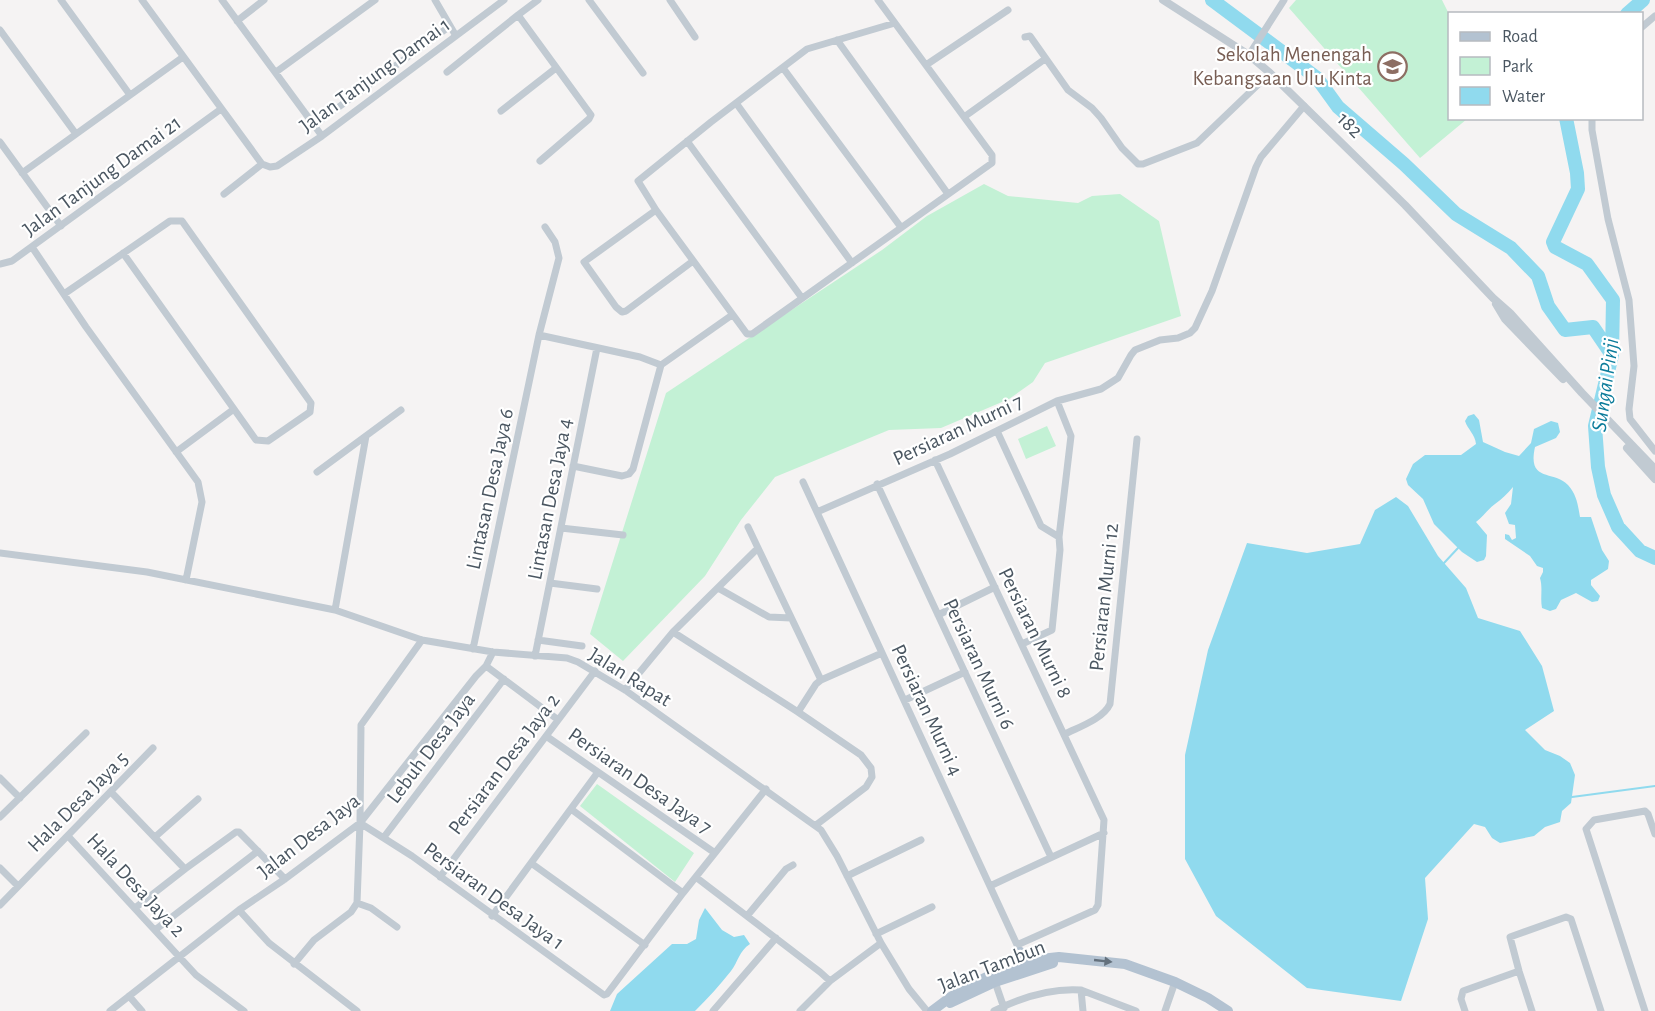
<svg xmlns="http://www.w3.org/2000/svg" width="1655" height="1011" font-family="'Alegreya Sans',sans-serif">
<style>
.green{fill:#c3f1d5}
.water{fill:#90daee}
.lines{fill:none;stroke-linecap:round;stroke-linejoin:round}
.stream{stroke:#90daee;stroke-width:2}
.river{stroke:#90daee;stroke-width:14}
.minor{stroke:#c1cad2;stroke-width:7}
.tertiary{stroke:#c1cad2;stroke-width:8}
.primary{stroke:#b3c2d1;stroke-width:10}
.oneway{fill:#64717d}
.labels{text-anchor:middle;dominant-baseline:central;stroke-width:4.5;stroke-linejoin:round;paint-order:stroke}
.education-label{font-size:21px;fill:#785e54;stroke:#fff;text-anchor:end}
.street-label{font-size:21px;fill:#4a5661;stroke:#fff}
.water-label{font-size:22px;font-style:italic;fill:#0c7c9b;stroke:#fff}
</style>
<rect width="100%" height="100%" fill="#f5f3f3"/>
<path class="green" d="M1296 0H1442L1449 14 1450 118 1467 119 1420 158 1289 8Z
M984 184 1008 196 1078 203 1092 196 1120 194 1159 221 1181 316 1045 363 1033 382 1009 399 941 428 889 430 775 477 741 520 705 576 623 661 590 634 666 393 882 250 927 216Z
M1047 426 1056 446 1026 459 1018 439Z
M597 784 694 853 675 882 580 806Z"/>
<path class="water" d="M1474 414 1479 420 1483 442 1505 452 1519 456 1531 443 1534 429 1551 421 1558 423 1560 432 1556 438 1535 447C1527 483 1554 470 1568 485 1577 495 1578 506 1580 517H1591L1602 550 1609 561 1608 569 1591 580V585L1600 596 1598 601 1592 602 1576 593 1561 600 1556 609 1550 611 1542 608C1540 598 1543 588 1540 578L1543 572V568L1537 566 1530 556 1505 539V534L1509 535 1512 540 1516 538 1515 525 1509 524 1505 513 1511 504 1513 487C1507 494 1502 499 1495 504 1488 509 1483 517 1476 522L1487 535 1486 556 1484 560 1477 562 1462 552 1434 524 1423 499 1408 485 1406 479 1413 464 1425 455H1461L1476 444C1475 434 1468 430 1465 421L1468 416Z
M1396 497 1408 506 1438 556 1466 588 1478 618 1520 631 1542 666 1554 711 1525 730 1545 750 1560 756 1570 763 1575 775 1571 803 1562 811 1560 822 1545 827 1534 836 1500 843 1492 838 1485 827 1474 824 1425 878 1428 919 1401 1001 1307 988 1216 916 1185 859V755L1208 650 1247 543 1307 553 1360 544 1375 510Z
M705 908 722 930 734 937 744 935 750 944C739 951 738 962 731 971 720 985 708 998 695 1011H610L617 994 672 944H687L696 939 699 920Z"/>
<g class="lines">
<path class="stream" d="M1444 563 1458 548
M1572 797 1655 786"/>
<path class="river" d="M1212 0 1317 78 1338 107 1404 164 1456 214 1511 248 1538 276 1548 306 1565 330 1593 327 1612 355
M1627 14 1643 0
M1566 118 1577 173 1578 189 1553 242 1555 247 1587 264 1613 300 1612 355 1595 426 1598 467 1604 495 1618 527 1640 551 1655 558"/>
<path class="minor" d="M61 0 130 95
M142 0 262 164
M222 0 322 136
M435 0 456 36
M538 0 518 15 591 115 589 119 540 161
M589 0 643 73
M670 0 695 37
M878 0C916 51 954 103 992 155V163L752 334H747L656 210 638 181 711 122 807 49 895 23
M237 21 264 0
M1642 27 1655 16
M0 30 76 134
M1025 37 1030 36 1068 90 1092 108 1101 118 1122 148 1138 164H1143L1197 143 1270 73
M837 40 948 194
M1249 55 1284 0
M926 65 1008 10
M783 68 900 226
M276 72 375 0
M447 72 518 15
M736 103 852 263
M501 111 556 68
M964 117 1045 59
M1592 118V130L1608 219 1629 300 1634 366 1629 409 1630 419 1655 451
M314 125 450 26
M687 141 802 298
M0 142 61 226
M262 164 270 167 277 166 322 136 504 0
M22 173 183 57
M224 194 262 164
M656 210 584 262 616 307 622 312 626 311 693 261
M32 247 86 327 198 482 202 502 186 580
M0 264 12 261 221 109
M64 294 170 221H182L311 403 310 412 268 441 256 440 123 253
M539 335 640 357 661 365
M661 365 732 315
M1057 401 1071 436 1059 537
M997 431 1041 526 1059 537 1060 550 1052 630 1022 644
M176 452 234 409
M935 460 1104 820 1098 905 1095 910 1017 945
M573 466 622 476 629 474 633 469 661 365
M317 472 401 410
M803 482 1019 949
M877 484 1051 857
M817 512 950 454 1057 401 1101 389 1118 378 1131 355 1135 350 1160 340 1178 338 1190 333 1195 328 1212 291 1256 167 1261 157 1304 106
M748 527 821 680
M561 528 623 535
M0 553 147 572 335 610 422 640 493 652 567 658 578 662 625 690 821 830 837 856 881 943 909 989 927 1011
M550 583 597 589
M718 588 769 617 791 618
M335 610 366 436
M938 615 995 587
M673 632 798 712 861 755 871 768 872 777 866 787 816 825
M538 640 582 646
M473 649 539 335 559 258 555 242 545 227
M535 656 597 348
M486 666 557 719
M625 690 673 632 757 549
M905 700 965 672
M798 712 816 684 821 680 882 653
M1065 734C1079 727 1103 719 1110 704L1137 439
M546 736 715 853
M0 778 20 798
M112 793 185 869
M571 809 683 893
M0 817 86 733
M360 823 412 856 604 995 607 994 683 893 766 789
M68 836 196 975 244 1011
M155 837 198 799
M384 837 504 679
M531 863 645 945
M0 868 18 886
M847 876 921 840
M440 877 595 671
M697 878 820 972 830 981
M990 886 1104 833
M357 903 371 908 397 927
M0 905 153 748
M135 908 185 869 236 832H239L285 879
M239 910 269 943 357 1011
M492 916 598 772
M747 916 786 869 793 865
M155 930 258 851
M876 934 932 907
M294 964 314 940 351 912 357 903 360 823 361 725 422 640
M994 979 1004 1008
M1081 990 1083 1011
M129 996 142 1011
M110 1011 239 910 285 879 360 823 476 676 486 666 493 652
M713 1011 776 938
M800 1011 830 981 881 943
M994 1011C1020 998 1052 988 1081 990L1136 1011
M1165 1011 1175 982
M1465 1011 1461 999 1463 991 1519 971
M1532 1011 1519 971 1510 937 1566 917 1571 919 1601 1011
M1645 1011 1586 829 1594 820 1645 811 1648 814 1655 834"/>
<path class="tertiary" d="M1163 0 1249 55 1270 73 1405 205 1493 298 1510 313 1582 393 1655 469
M1496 304 1505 319 1563 379
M1627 448 1655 479"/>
<path class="primary" d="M1011 964 1019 958 1020 952 1025 956H1037
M950 1003 995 982 1053 963
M932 1011 960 990 999 971 1032 960 1059 957 1125 964 1175 982 1208 998 1228 1011"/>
</g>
<defs><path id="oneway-solid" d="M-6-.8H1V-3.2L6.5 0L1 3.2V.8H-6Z" transform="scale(1.5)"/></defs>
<use class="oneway" href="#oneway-solid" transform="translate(1103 961) rotate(6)"/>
<defs>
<symbol id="school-ring" viewBox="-11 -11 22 22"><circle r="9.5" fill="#fff" stroke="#8d6e63" stroke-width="1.5"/><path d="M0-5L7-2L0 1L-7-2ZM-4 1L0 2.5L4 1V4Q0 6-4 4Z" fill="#8d6e63"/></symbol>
</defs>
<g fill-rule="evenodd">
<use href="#school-ring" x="1376" y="50" width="33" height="33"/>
</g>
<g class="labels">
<g class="education-label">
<text x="1372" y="54">Sekolah Menengah<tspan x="1372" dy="24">Kebangsaan Ulu Kinta</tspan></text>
</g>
<g class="street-label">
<text transform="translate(375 75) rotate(-36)">Jalan Tanjung Damai 1</text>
<text transform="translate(1350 125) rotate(45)">182</text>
<text transform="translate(102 176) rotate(-36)">Jalan Tanjung Damai 21</text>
<text transform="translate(958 430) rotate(-25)">Persiaran Murni 7</text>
<text transform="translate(490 489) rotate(-78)">Lintasan Desa Jaya 6</text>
<text transform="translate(550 499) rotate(-79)">Lintasan Desa Jaya 4</text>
<text transform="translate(1104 597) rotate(-84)">Persiaran Murni 12</text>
<text transform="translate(1035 633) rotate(64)">Persiaran Murni 8</text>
<text transform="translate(979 664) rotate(65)">Persiaran Murni 6</text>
<text transform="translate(630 677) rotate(32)">Jalan Rapat</text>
<text transform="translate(927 710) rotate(65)">Persiaran Murni 4</text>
<text transform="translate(431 748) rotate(-53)">Lebuh Desa Jaya</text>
<text transform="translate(504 764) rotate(-53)">Persiaran Desa Jaya 2</text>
<text transform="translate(640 781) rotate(35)">Persiaran Desa Jaya 7</text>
<text transform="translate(78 802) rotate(-45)">Hala Desa Jaya 5</text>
<text transform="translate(309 836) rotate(-38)">Jalan Desa Jaya</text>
<text transform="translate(136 885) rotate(47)">Hala Desa Jaya 2</text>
<text transform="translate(494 896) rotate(36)">Persiaran Desa Jaya 1</text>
<text transform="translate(992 966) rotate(-21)">Jalan Tambun</text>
</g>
<g class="water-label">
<text transform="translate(1605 385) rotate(-82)">Sungai Pinji</text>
</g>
</g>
<rect x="1448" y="12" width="195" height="108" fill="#ffffff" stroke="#b7bbc0" stroke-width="1.5"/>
<rect x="1460" y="32" width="30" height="9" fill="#b3c2d1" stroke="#b7bbc0" stroke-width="1.5"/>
<text x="1502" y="42" font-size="18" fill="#4a5661">Road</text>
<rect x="1460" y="57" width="30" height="18" fill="#c3f1d5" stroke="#b7bbc0" stroke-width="1.5"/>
<text x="1502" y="72" font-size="18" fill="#4a5661">Park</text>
<rect x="1460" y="87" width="30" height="18" fill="#90daee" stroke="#b7bbc0" stroke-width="1.5"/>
<text x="1502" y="102" font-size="18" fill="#4a5661">Water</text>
</svg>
